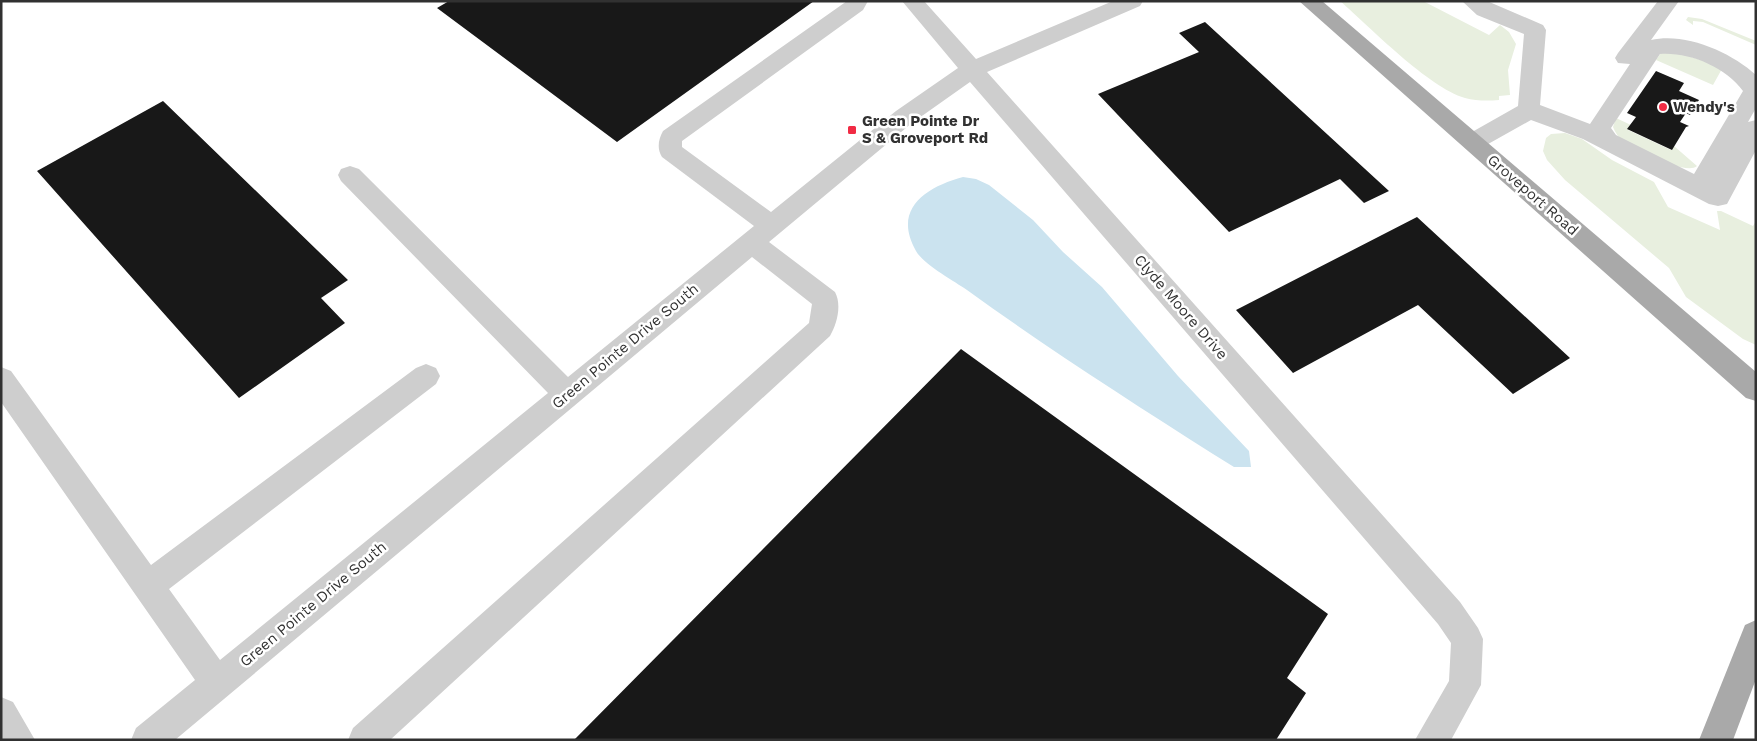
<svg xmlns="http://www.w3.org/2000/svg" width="1757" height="741" font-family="'Work Sans',sans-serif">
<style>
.green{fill:#e8efdf}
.water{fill:#cbe3ef}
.building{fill:#181818}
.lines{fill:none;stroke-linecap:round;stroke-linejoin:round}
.minor{fill:#cecece;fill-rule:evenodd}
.major{fill:#a9a9a9;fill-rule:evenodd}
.poi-dot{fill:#f12b44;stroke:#fff;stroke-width:2}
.labels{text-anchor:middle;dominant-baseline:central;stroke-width:5;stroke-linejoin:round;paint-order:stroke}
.poi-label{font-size:15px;font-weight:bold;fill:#313131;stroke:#fff;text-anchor:start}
.street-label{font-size:15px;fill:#313131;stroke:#fff}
</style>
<rect width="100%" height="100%" fill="#fff"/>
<path class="green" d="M1340 1H1423L1489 35 1500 25 1509 32 1516 44 1508 70 1510 95 1499 96V100C1488 101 1476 101 1465 98 1428 87 1371 28 1340 1Z
M1688 17 1702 19 1756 41V45L1703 22 1693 21V25L1686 20Z
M1669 50 1723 67 1713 85 1656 60 1661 53Z
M1616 118 1631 125 1628 130 1671 150 1674 146 1697 166C1686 176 1633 149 1622 140 1618 137 1615 132 1613 127Z
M1565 133 1582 139 1612 160 1654 182 1668 207 1720 230 1717 211H1721L1753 226 1756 221V345L1743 339 1686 297 1669 268 1565 180 1547 160 1543 151 1546 138 1551 134Z"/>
<path class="water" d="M963 177 976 179 989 185 1033 220 1063 252 1102 287 1178 376 1249 451 1251 467H1234L1213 454C1130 401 1047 348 967 290 954 281 923 264 916 251 892 209 926 187 963 177Z"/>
<path class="building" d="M449 1H814L617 142 437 8Z
M1205 22 1389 191 1364 203 1340 179 1229 232 1098 94 1199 52 1179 33Z
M1656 71 1684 83 1679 91 1699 100 1690 115 1686 113 1680 122 1689 126 1686 127 1672 150 1627 129 1636 117 1627 113Z
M163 101 348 280 321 298 345 323 239 398 37 171Z
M1417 217 1570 358 1513 394 1418 305 1293 373 1236 310Z
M961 349 1328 614 1287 678 1306 693 1276 740H574Z"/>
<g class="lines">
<path class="minor" d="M847 1H868L863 10 682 141V147L771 212 896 111 958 68 902 1H924L976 59 1113 1H1143L1140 6 987 72 1460 602 1478 628 1483 639 1481 685 1451 740H1415L1449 681 1451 643 1438 624 970 82 912 123 769 242 835 292C842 305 837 324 830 336L390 740H348L353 728 809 323 812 304 752 257 175 740H131L136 728 195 680 1 402V367L11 371 151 565 416 368 426 364 436 368 440 376 436 384 169 589 220 660 548 393 341 181 338 175 341 169 350 166 359 169 568 377 754 226 662 157C657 149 658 140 663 131Z
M1462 1H1487L1543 25 1546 30 1540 105 1590 124 1630 64 1618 63 1615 58 1618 53 1658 1H1679L1651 40C1685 32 1731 52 1756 75V108L1748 122 1756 120V150L1727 204 1718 206 1709 204 1583 139 1531 120 1481 148 1473 151 1465 148 1461 142 1465 136 1518 106 1524 34 1477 15ZM1660 54C1690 52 1725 67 1743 91L1694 174 1616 135 1611 128Z
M1 697 13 702 35 740H1Z"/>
<path class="major" d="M1299 1H1322L1756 372V401L1746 398Z
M1756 620V679L1733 740H1699L1745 625Z"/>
</g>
<g class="poi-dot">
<circle cx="1663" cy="107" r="5"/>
<rect x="847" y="125" width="10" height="10" rx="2.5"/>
</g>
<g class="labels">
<g class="poi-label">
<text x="1673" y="107">Wendy's</text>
<text x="862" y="121">Green Pointe Dr<tspan x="862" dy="17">S &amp; Groveport Rd</tspan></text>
</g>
<g class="street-label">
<text transform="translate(1533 195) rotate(41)">Groveport Road</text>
<text transform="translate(1181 307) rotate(49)">Clyde Moore Drive</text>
<text transform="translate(625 346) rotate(-40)">Green Pointe Drive South</text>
<text transform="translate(313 604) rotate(-40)">Green Pointe Drive South</text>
</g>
</g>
<rect width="1757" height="741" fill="none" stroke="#313131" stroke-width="5"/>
</svg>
